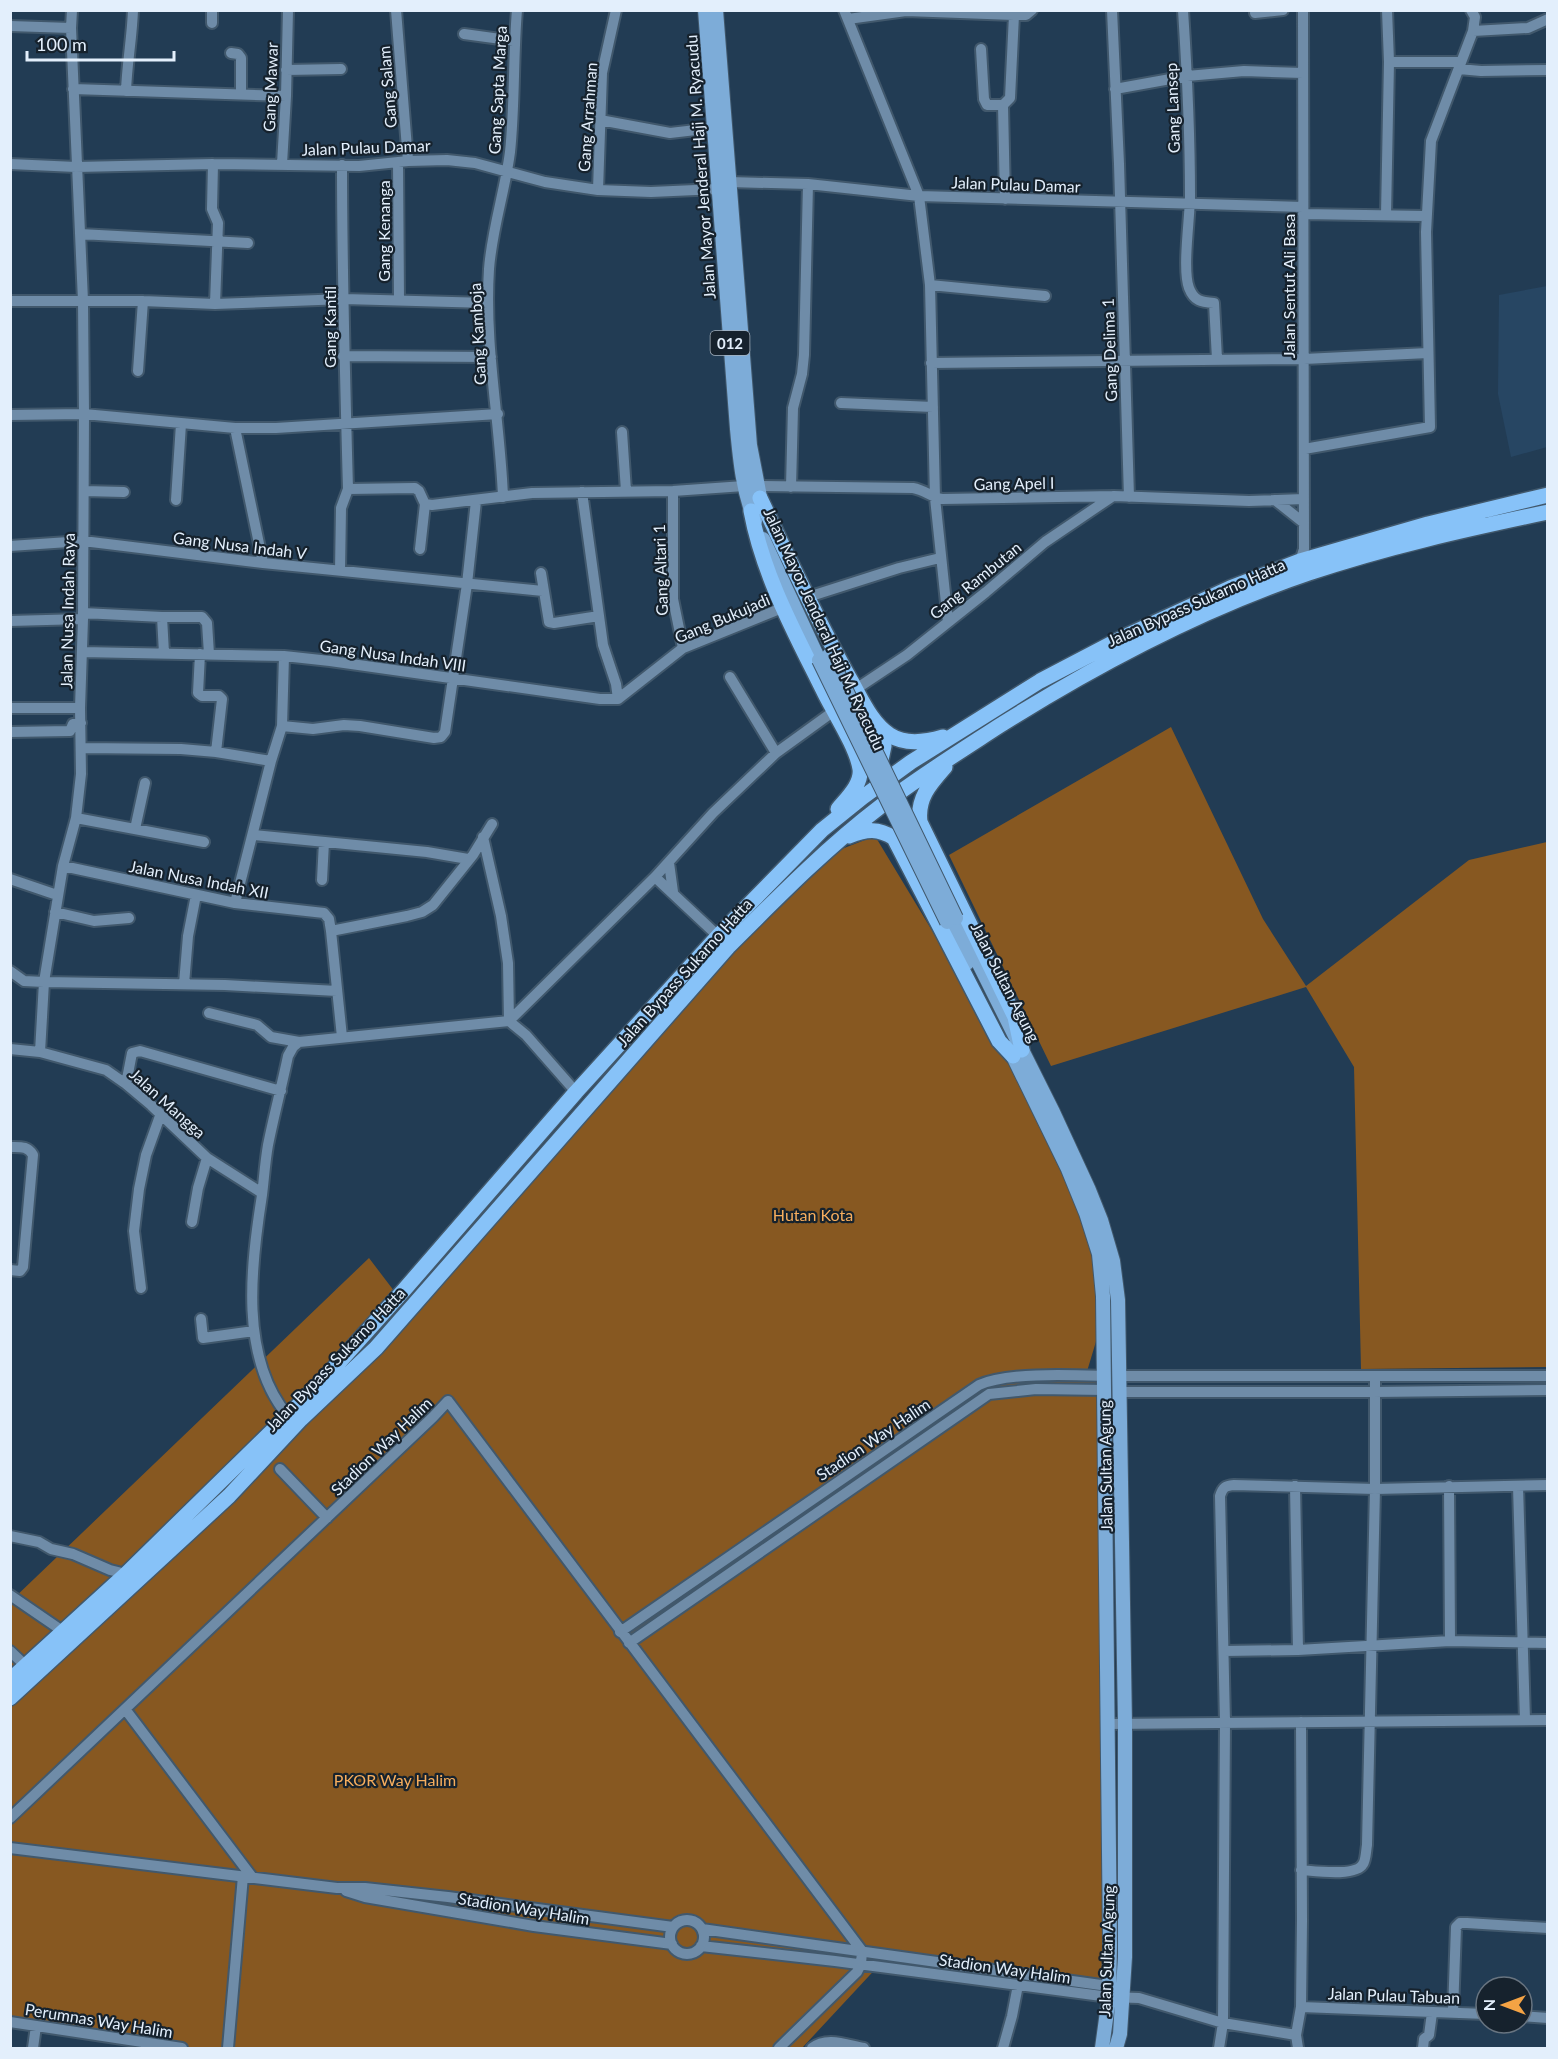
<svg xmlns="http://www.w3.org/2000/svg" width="1558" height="2059" font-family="Lato,sans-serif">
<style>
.built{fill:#274663}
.green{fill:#875821}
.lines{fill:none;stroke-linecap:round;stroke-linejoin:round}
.minor-casing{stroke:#41586c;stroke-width:14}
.major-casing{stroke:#41586c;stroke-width:16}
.highway-casing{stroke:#41586c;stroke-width:18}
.minor{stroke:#6f8ca8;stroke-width:10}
.major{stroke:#7dacd8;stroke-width:14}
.highway{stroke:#87c2f8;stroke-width:15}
.major-bridge-casing{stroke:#41586c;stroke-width:16;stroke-linecap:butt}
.major-bridge{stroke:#7dacd8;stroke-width:14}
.labels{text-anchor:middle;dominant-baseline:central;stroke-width:4.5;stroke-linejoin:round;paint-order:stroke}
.shield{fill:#16222d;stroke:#a6b2be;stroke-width:1.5}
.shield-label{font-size:15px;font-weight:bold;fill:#e3effc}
.street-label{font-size:16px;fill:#e3effc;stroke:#16222d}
.park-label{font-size:16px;fill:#f7ae5e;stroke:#16222d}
</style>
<rect width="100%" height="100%" fill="#223c54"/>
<path class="built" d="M1547 286V447L1511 457 1498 394 1499 295Z"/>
<path class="green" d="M1171 727 1263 919 1306 986 1469 860 1547 842V1367L1361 1369 1354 1067 1306 987 1051 1066 949 855Z
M875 836 1009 1058 1098 1253 1104 1315 1085 1378 1103 1377 1110 1991 1018 1978 882 1962 802 2048H181L11 2024V1601L369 1258 407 1308 771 902 834 852Z"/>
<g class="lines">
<defs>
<path id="minor" d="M396 10 408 161
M844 10 919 196 930 285 935 498 948 622
M1112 10 1119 164 1129 497
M1183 10C1187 72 1190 134 1190 196 1190 218 1182 269 1189 288 1194 301 1201 302 1214 303L1217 359
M1255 13 1283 10
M848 19 906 11 1014 15H1026L1032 10
M212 23V10
M10 26 71 28
M1473 31 1528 28 1548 19
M464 34 515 41
M981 49 984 99 987 105H1003L1010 98 1014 15
M231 53 238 54 241 58V94
M1389 62H1461
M1459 69 1481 71 1548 70
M286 70 341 69
M73 89 286 96
M1115 89 1187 76 1244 71 1303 73
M126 91C127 63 132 38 133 10
M1003 105 1005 199
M600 120 670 133 713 128
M398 162 399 300
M10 164 76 167 213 164 359 166 408 161 447 160 475 163 545 182 598 190 651 192 718 189
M213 164 212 209 218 223 215 304
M282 164 286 96 288 10
M729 182 808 184 919 196 1303 207
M598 190 602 73 616 10
M1303 214 1426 216
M1386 215 1389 62 1387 10
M80 234 248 243
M930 285 1045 296
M10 301H143L215 304 344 299 488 303
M343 356 491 357
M931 363 1304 359 1428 353
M138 371 143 301
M841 403 933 407
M10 415 84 414 235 428H276L498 414
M235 428 263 563
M622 432 626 491
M1304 449 1430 427 1426 232 1431 141 1473 31 1475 17 1471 10
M757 486 913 488C925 490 931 497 942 499L1114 496 1249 501 1304 499
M791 487 793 408 802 374 804 355 808 184
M348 489 415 488 419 491 425 504 432 505 532 493 673 491 744 486
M84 491 124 492
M673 491V599L683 648
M582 492 603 645 616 684 618 699
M503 497C500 421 484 345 489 269 492 229 505 191 510 152 515 105 513 57 517 10
M176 500 181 424
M1275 500 1304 523
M10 546 83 541 263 563 543 591
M420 549 425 504
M1300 561 1304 549 1303 10
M340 571 341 508 348 489C345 381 342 273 342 165
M541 573 549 622 554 623 599 616
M808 597 899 568 940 558
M83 613 162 617 164 653
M162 617H202L207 623 209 654
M10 621 83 619
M82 652 284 656 330 661 600 699H618
M200 654 198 693 202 696H219L222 699 216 752
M730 677 776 753
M856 689 907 655 986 592 1045 542 1113 496
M618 699 683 648 782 608
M10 708H80
M282 726 313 729 344 725 360 726 434 738 441 737 445 732 467 584 476 501
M10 732 70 731 73 724 81 723
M81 748 181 749 216 752 271 761
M76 818 204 842
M135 829 145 783
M253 835 427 852 468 859
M483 837 501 916 508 963 509 1021 526 1035 576 1092
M669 863 673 892
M63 866 235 903 324 913 329 919 331 931 342 1037
M655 877 718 936
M10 879 57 895
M322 880 324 842
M235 903 271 761 282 726 284 656
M55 912 94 921 129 918
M331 931 407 916 422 912 433 905 473 855 492 824
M10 971 24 981 44 982 225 985 337 991
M184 984 188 936 196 895
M209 1013 257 1025 271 1037 299 1042
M10 1049 40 1052 106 1070 126 1084 151 1105 207 1158 262 1193
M40 1052 44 982 63 866 76 818 81 774 80 708 83 619 84 414 83 301 71 28 72 10
M126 1084 132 1053 140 1051 281 1091
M10 1147C21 1147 28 1146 33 1155L23 1267 20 1271 10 1270
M192 1222 198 1188 207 1158
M141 1288 134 1231 139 1189 146 1155 160 1116
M201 1319 203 1338 254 1331
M1120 1376H1548
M1120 1392H1375L1548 1390
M288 1416C239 1358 251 1265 262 1195 264 1179 265 1162 268 1145 274 1115 282 1085 288 1056L293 1047 299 1042 509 1021 655 877 713 813 776 753 834 711
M280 1469 327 1518
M1295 1486 1298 1650
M1449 1486 1450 1641
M1518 1486 1525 1720
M10 1536 39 1542 51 1549 73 1554 110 1570 126 1574
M10 1595 64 1632
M620 1632 979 1385C1008 1372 1072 1375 1105 1376
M629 1643 989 1394 1036 1389 1105 1390
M10 1651 27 1667
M1224 1651 1298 1650 1450 1641 1548 1643
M125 1709 252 1877
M1109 1724 1548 1720
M10 1818 433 1417 448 1401 862 1951 861 1964 857 1972 779 2048
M10 1848 337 1888H365L448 1897 673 1927
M1301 1870C1315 1871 1356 1877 1363 1864 1366 1860 1366 1850 1367 1845L1375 1489V1376
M346 1891 365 1897 534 1926 672 1944
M670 1937a17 17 0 1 1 34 0a17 17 0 1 1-34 0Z
M702 1929 1115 1987
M701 1946 835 1961 1109 1997 1139 1998 1223 2023 1296 2035
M1301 2007 1486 2014
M1453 2012 1456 1927 1460 1923H1467L1548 1928
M1522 2016 1548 2018
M10 2022 182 2048
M33 2048 36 2026
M228 2048 243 1876
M812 2048C827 2036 847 2045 864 2048
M1003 2048 1012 2016 1018 1985
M1219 2048 1223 2023 1225 1722 1220 1496C1223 1487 1225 1486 1234 1485L1375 1489 1548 1485
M1298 2048 1296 2035 1301 2007 1302 1920 1301 1722
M1423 2048 1424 2039 1429 2035 1432 2013"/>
<path id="major" d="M705 10 737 429C740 461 743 492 755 521
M716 10 750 445 762 507
M763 539 819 660
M956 918 1053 1112 1089 1190 1101 1220 1113 1261 1118 1300 1125 1724V1957L1120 2034 1116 2048
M947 922 967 963
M1009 1048 1068 1169 1086 1213 1099 1254 1103 1296 1110 1945 1109 1997 1102 2048"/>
<path id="highway" d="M760 498C789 559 817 620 850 679 861 698 871 723 890 735 905 745 926 742 943 737
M751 511C763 576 796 635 825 694 835 714 857 748 860 769 862 784 847 798 838 809
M872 766 881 760 884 746 875 725
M945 767C930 784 917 798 920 822L1015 1017 1022 1050
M849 836C867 829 878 828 894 838L999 1041 1013 1056
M10 1680 126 1574 316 1388 404 1290 576 1092 718 936 822 830 863 797 911 762 1040 681 1126 636 1230 588 1300 561 1428 524 1548 495
M10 1698 229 1496 301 1419 376 1348 728 947C777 898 826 848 881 806 919 777 959 752 999 726 1096 665 1199 610 1309 573 1386 547 1467 529 1548 512"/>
</defs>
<use href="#minor" class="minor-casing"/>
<use href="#major" class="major-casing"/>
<use href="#highway" class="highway-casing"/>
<use href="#minor" class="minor"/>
<use href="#major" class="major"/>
<use href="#highway" class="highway"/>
<defs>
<path id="major-bridge" d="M829 655 956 918
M819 660 947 922"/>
</defs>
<use href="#major-bridge" class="major-bridge-casing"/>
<use href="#major-bridge" class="major-bridge"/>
</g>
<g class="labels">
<rect class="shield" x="710.5" y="331" width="39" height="24" rx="4.5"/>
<g class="shield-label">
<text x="730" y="343">012</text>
</g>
<g class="street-label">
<text transform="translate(270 87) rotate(-88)">Gang Mawar</text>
<text transform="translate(387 87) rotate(-95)">Gang Salam</text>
<text transform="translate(497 90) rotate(-87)">Gang Sapta Marga</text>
<text transform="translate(1172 108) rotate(-92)">Gang Lansep</text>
<text transform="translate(587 117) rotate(-86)">Gang Arrahman</text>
<text transform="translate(366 147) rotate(-2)">Jalan Pulau Damar</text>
<text transform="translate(700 167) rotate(-94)">Jalan Mayor Jenderal Haji M. Ryacudu</text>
<text transform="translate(1016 184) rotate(2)">Jalan Pulau Damar</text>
<text transform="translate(383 231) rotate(-90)">Gang Kenanga</text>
<text transform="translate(1288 286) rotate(-90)">Jalan Sentut Ali Basa</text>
<text transform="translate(329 327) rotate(-90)">Gang Kantil</text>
<text transform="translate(477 334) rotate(-93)">Gang Kamboja</text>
<text transform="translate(1109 350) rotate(-92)">Gang Delima 1</text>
<text transform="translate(1014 483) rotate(-1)">Gang Apel I</text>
<text transform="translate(240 545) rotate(7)">Gang Nusa Indah V</text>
<text transform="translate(660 570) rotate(-92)">Gang Altari 1</text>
<text transform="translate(975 580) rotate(-39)">Gang Rambutan</text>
<text transform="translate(1196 602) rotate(-24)">Jalan Bypass Sukarno Hatta</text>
<text transform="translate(67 611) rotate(-89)">Jalan Nusa Indah Raya</text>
<text transform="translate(722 618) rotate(-23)">Gang Bukujadi</text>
<text transform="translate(825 629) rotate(65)">Jalan Mayor Jenderal Haji M. Ryacudu</text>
<text transform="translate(393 655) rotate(8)">Gang Nusa Indah VIII</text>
<text transform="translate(199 879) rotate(11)">Jalan Nusa Indah XII</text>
<text transform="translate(684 972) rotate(-48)">Jalan Bypass Sukarno Hatta</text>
<text transform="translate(1006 982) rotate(63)">Jalan Sultan Agung</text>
<text transform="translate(168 1103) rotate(42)">Jalan Mangga</text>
<text transform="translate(335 1359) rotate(-46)">Jalan Bypass Sukarno Hatta</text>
<text transform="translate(873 1439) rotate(-34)">Stadion Way Halim</text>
<text transform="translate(381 1446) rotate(-44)">Stadion Way Halim</text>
<text transform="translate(1105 1466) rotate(-91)">Jalan Sultan Agung</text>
<text transform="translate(524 1908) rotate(9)">Stadion Way Halim</text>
<text transform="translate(1106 1951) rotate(-88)">Jalan Sultan Agung</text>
<text transform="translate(1005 1968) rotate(8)">Stadion Way Halim</text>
<text transform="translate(1394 1995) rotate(2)">Jalan Pulau Tabuan</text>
<text transform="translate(99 2020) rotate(9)">Perumnas Way Halim</text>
</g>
<g class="park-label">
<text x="813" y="1214">Hutan Kota</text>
<text x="395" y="1779">PKOR Way Halim</text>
</g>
</g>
<rect width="1558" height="2059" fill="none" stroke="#e3effc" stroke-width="24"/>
<g transform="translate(1504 2005) rotate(270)"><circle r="28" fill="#16222d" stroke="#687480" stroke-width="1.5"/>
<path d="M0-4.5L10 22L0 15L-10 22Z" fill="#f4a344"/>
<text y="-9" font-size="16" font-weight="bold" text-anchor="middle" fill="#e3effc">N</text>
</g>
<path d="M27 51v9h147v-9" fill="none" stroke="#e3effc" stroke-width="3"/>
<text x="36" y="51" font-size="18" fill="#e3effc" stroke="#16222d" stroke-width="4.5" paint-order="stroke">100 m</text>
</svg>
